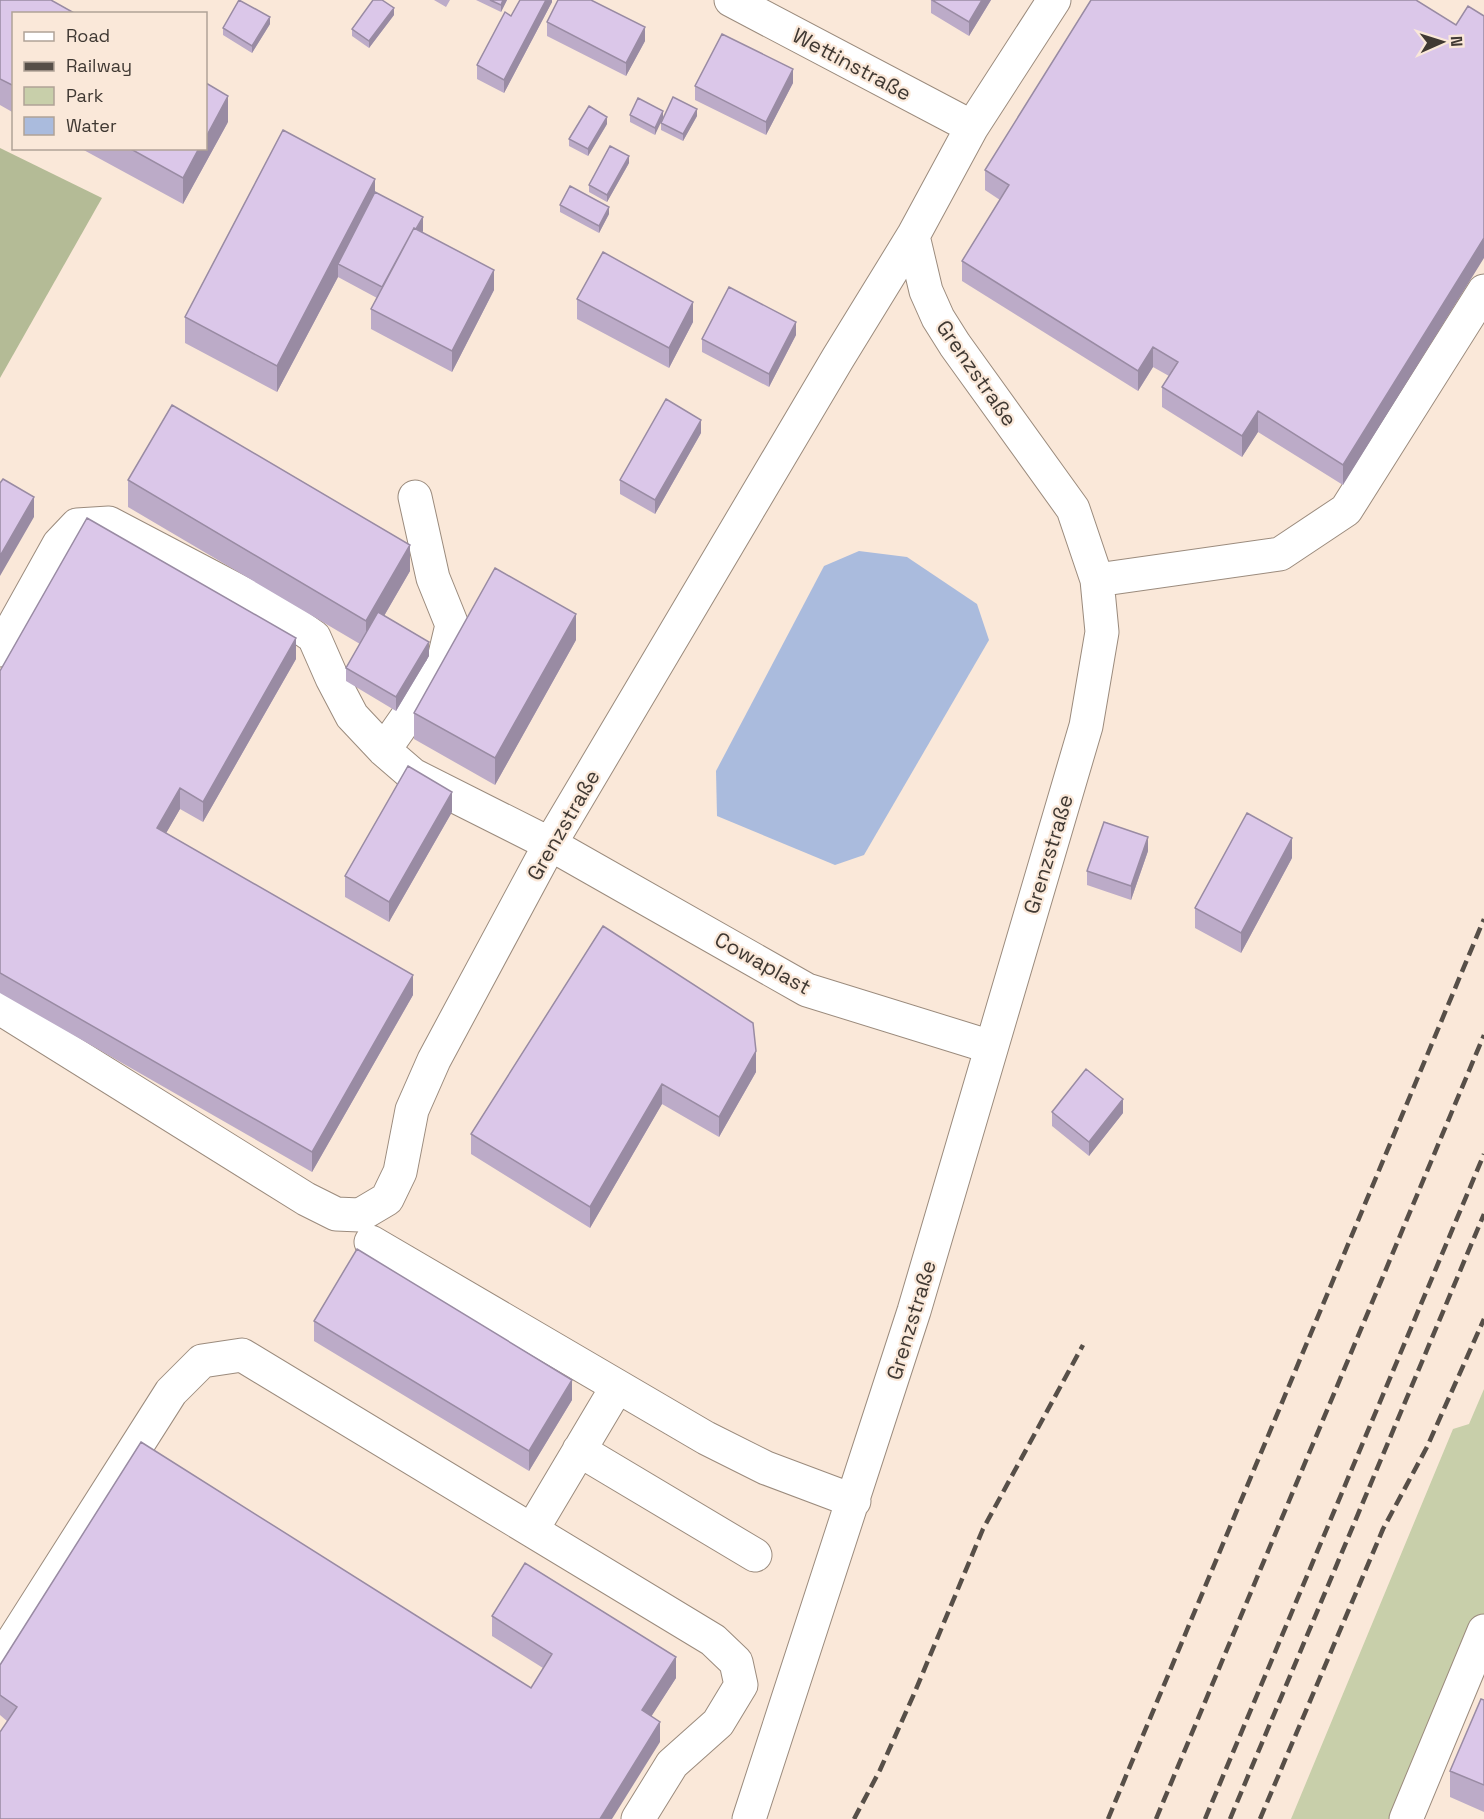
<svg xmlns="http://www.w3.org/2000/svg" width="1484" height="1819" font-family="'Space Grotesk',sans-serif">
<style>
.green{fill:#c8cfaa}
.forest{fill:#b4bb96}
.water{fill:#abd}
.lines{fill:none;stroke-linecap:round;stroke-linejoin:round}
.minor-casing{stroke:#9b8b7d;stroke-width:35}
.minor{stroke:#fff;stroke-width:33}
.rail{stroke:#574f48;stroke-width:4.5;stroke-dasharray:12 6;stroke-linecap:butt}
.wall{fill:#bcabc8}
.shaded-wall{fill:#998ba3}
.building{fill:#dbc7e9;stroke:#998ba3;stroke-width:1.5}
.labels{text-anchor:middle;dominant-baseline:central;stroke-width:4.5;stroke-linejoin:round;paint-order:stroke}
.street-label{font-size:21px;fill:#403933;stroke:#fae8d9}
</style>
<rect width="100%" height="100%" fill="#fae8d9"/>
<path class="green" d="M1484 1389V1614L1398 1819H1291L1453 1429 1469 1424Z"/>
<path class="forest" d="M0 148 102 198 0 378Z"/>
<path class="water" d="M859 551 907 557 977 604 989 640 864 855 835 865 717 816 716 771 824 566Z"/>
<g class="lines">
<defs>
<path id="minor" d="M731 0 972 127
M1097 580 1280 554 1346 510 1484 291
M0 650 59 544 77 525 109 523 280 613 314 637 332 678 352 716 384 750 413 775 550 844 807 990 991 1047
M384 750 442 667 452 625 433 578 415 497
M0 1008 306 1199 336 1214 360 1215 387 1199 400 1172 412 1110 434 1060 550 844 838 358 913 236
M371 1242 706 1438 766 1468 854 1501
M579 1450 755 1555
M532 1530 617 1387
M0 1661 171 1392 202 1361 242 1355 713 1640 736 1662 741 1685 718 1723 672 1764 638 1819
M749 1819 914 1311 1086 726 1102 632 1097 580 1073 509 955 345 938 318 926 291 913 236 972 127 1054 0
M1406 1819 1484 1631"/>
</defs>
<use href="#minor" class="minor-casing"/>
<use href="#minor" class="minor"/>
<path class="rail" d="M854 1819 880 1770 914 1694 983 1529 1083 1345
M1108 1819 1484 919
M1156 1819 1484 1035
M1205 1819 1484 1154
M1230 1819 1484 1214
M1260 1819 1383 1529 1427 1447 1484 1319"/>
</g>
<path class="wall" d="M0 0 14 14V113L0 105Z
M434 0H450L446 7Z
M476 0H507L501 12Z
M552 0V2L504 93 477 79V65L511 16Z
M931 0H991L969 36 931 13Z
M1416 0 1343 485 1258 432 1242 457 1162 407V387L1169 376 1153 367 1138 391 962 281V261L1000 200 985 190V170Z
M394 15 369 48 352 36V29Z
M547 22 645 41 626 76 547 36Z
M270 24 252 53 223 35V28Z
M793 83 766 135 695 100V86Z
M663 111 655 135 630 122V115Z
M697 116 683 141 661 130V123Z
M228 122 183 204 80 148H206Z
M607 124 588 156 569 146V139Z
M629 163 607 202 589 192V185Z
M375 192 423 231 422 232 494 290 452 372 371 329V309L377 298 338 277 277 392 185 343V317Z
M560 205 609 214 599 233 560 212Z
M577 299 693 322 669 368 577 319Z
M796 335 769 387 702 352V339Z
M701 433 655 514 620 494V480Z
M128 480 410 571 384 616 429 656 396 711 346 681V668L360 644 128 507Z
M576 640 495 785 414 739V713Z
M296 659 203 822 180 809 166 833 413 995 312 1172 0 993V671Z
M452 812 389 922 345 897V876Z
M1148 851 1131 900 1087 885V871Z
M1292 858 1241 953 1195 928V908Z
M603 926 756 1072 719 1137 662 1104 590 1228 471 1154V1134Z
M1052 1112 1123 1113 1089 1156 1052 1126Z
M314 1321 572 1400 529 1471 314 1341Z
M492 1616 676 1678 651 1716 660 1742 7 1721 0 1715V1665L531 1688 543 1668 492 1636Z
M1484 1700V1812L1450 1797V1771Z"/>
<path class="shaded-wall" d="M503 0H507L501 12V5Z
M546 0H552V2L504 93V80Z
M982 0H991L969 36V22Z
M394 8V15L369 48V41Z
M270 17V24L252 53V46Z
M645 27V41L626 76V63Z
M793 69V83L766 135V122Z
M228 96V122L183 204V178L199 148H206V137Z
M697 109V116L683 141V134Z
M663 111V118L655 135V128Z
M607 117V124L588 156V149Z
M629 156V163L607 202V195Z
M375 179V206L338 264V277L277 392V366Z
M609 207V214L599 233V226Z
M423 217V231L385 302V288Z
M1484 238V258L1343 485V465Z
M494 270V290L452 372V351Z
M693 302V322L669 368V348Z
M796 322V335L769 387V374Z
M1153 347V367L1138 391V371Z
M1258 411V432L1242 457V436Z
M701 420V433L655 514V500Z
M34 497V517L0 576V556Z
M410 545V571L366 647V621Z
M576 614V640L495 785V758Z
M296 638V659L203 822V802Z
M429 642V656L396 711V697Z
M180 788V809L157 849V828Z
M452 792V812L389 922V902Z
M1148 837V851L1131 900V886Z
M1292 838V858L1241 953V933Z
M413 975V995L312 1172V1152Z
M756 1051V1072L719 1137V1117Z
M662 1084V1104L590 1228V1207Z
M1123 1099V1113L1089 1156V1142Z
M572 1380V1400L529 1471V1451Z
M676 1657V1678L642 1731V1710Z
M660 1722V1742L612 1819H600Z"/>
<path class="building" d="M0 0H51L76 14H14V86L0 79Z
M239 0 270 17 252 46 223 28Z
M373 0H382L394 8 369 41 352 29Z
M490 0H503L501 5Z
M520 0H546L504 80 477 65 505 12 511 16Z
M558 0H591L645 27 626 63 547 22Z
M932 0H982L969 22Z
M1091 0H1416L1456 25 1468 6 1484 16V238L1343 465 1258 411 1242 436 1162 387 1178 362 1153 347 1138 371 962 261 1009 185 985 170Z
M722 34 793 69 766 122 695 86Z
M206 83 228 96 206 137Z
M673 97 697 109 683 134 661 123Z
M638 98 663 111 655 128 630 115Z
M589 106 607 117 588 149 569 139Z
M283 130 375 179 277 366 185 317Z
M610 146 629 156 607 195 589 185Z
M129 148H199L183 178Z
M570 186 609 207 599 226 560 205Z
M375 192 423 217 416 229 414 228 382 287 338 264Z
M414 228 494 270 452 351 371 309Z
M603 252 693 302 669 348 577 299Z
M729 287 796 322 769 374 702 339Z
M666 399 701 420 655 500 620 480Z
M172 405 410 545 366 621 128 480Z
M3 479 34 497 0 556V483Z
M87 518 296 638 203 802 180 788 157 828 413 975 312 1152 0 973V671Z
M495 568 576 614 495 758 414 713Z
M378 612 429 642 396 697 346 668Z
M408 766 452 792 389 902 345 876Z
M1247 813 1292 838 1241 933 1195 908Z
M1104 822 1148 837 1131 886 1087 871Z
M603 926 753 1023 756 1051 719 1117 662 1084 590 1207 471 1134Z
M1086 1069 1123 1099 1089 1142 1052 1112Z
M357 1249 572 1380 529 1451 314 1321Z
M141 1442 531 1688 552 1654 492 1616 525 1563 676 1657 642 1710 660 1722 600 1819H0V1732L17 1707 0 1695V1665Z
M1481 1699 1484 1700V1785L1450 1771Z"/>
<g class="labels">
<g class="street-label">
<text transform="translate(852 64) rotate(28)">Wettinstraße</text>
<text transform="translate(977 373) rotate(55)">Grenzstraße</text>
<text transform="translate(563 825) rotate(-60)">Grenzstraße</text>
<text transform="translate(1048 854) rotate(-73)">Grenzstraße</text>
<text transform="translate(763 963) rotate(29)">Cowaplast</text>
<text transform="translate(911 1320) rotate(-73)">Grenzstraße</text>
</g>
</g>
<rect x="12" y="12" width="195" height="138" fill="#fae8d9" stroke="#b0a297" stroke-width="1.5"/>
<rect x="24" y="32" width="30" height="9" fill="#ffffff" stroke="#b0a297" stroke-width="1.5"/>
<text x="66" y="42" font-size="18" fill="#403933">Road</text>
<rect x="24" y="62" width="30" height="9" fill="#574f48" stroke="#b0a297" stroke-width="1.5"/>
<text x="66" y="72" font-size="18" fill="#403933">Railway</text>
<rect x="24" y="87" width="30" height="18" fill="#c8cfaa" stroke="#b0a297" stroke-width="1.5"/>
<text x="66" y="102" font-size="18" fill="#403933">Park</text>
<rect x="24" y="117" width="30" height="18" fill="#aabbdd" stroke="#b0a297" stroke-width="1.5"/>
<text x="66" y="132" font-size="18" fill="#403933">Water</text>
<g transform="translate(1442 42) rotate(87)" stroke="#fae8d9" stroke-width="4.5" paint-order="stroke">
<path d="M0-4.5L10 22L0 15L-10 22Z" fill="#403933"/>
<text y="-9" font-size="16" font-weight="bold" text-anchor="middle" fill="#403933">N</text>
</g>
</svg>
